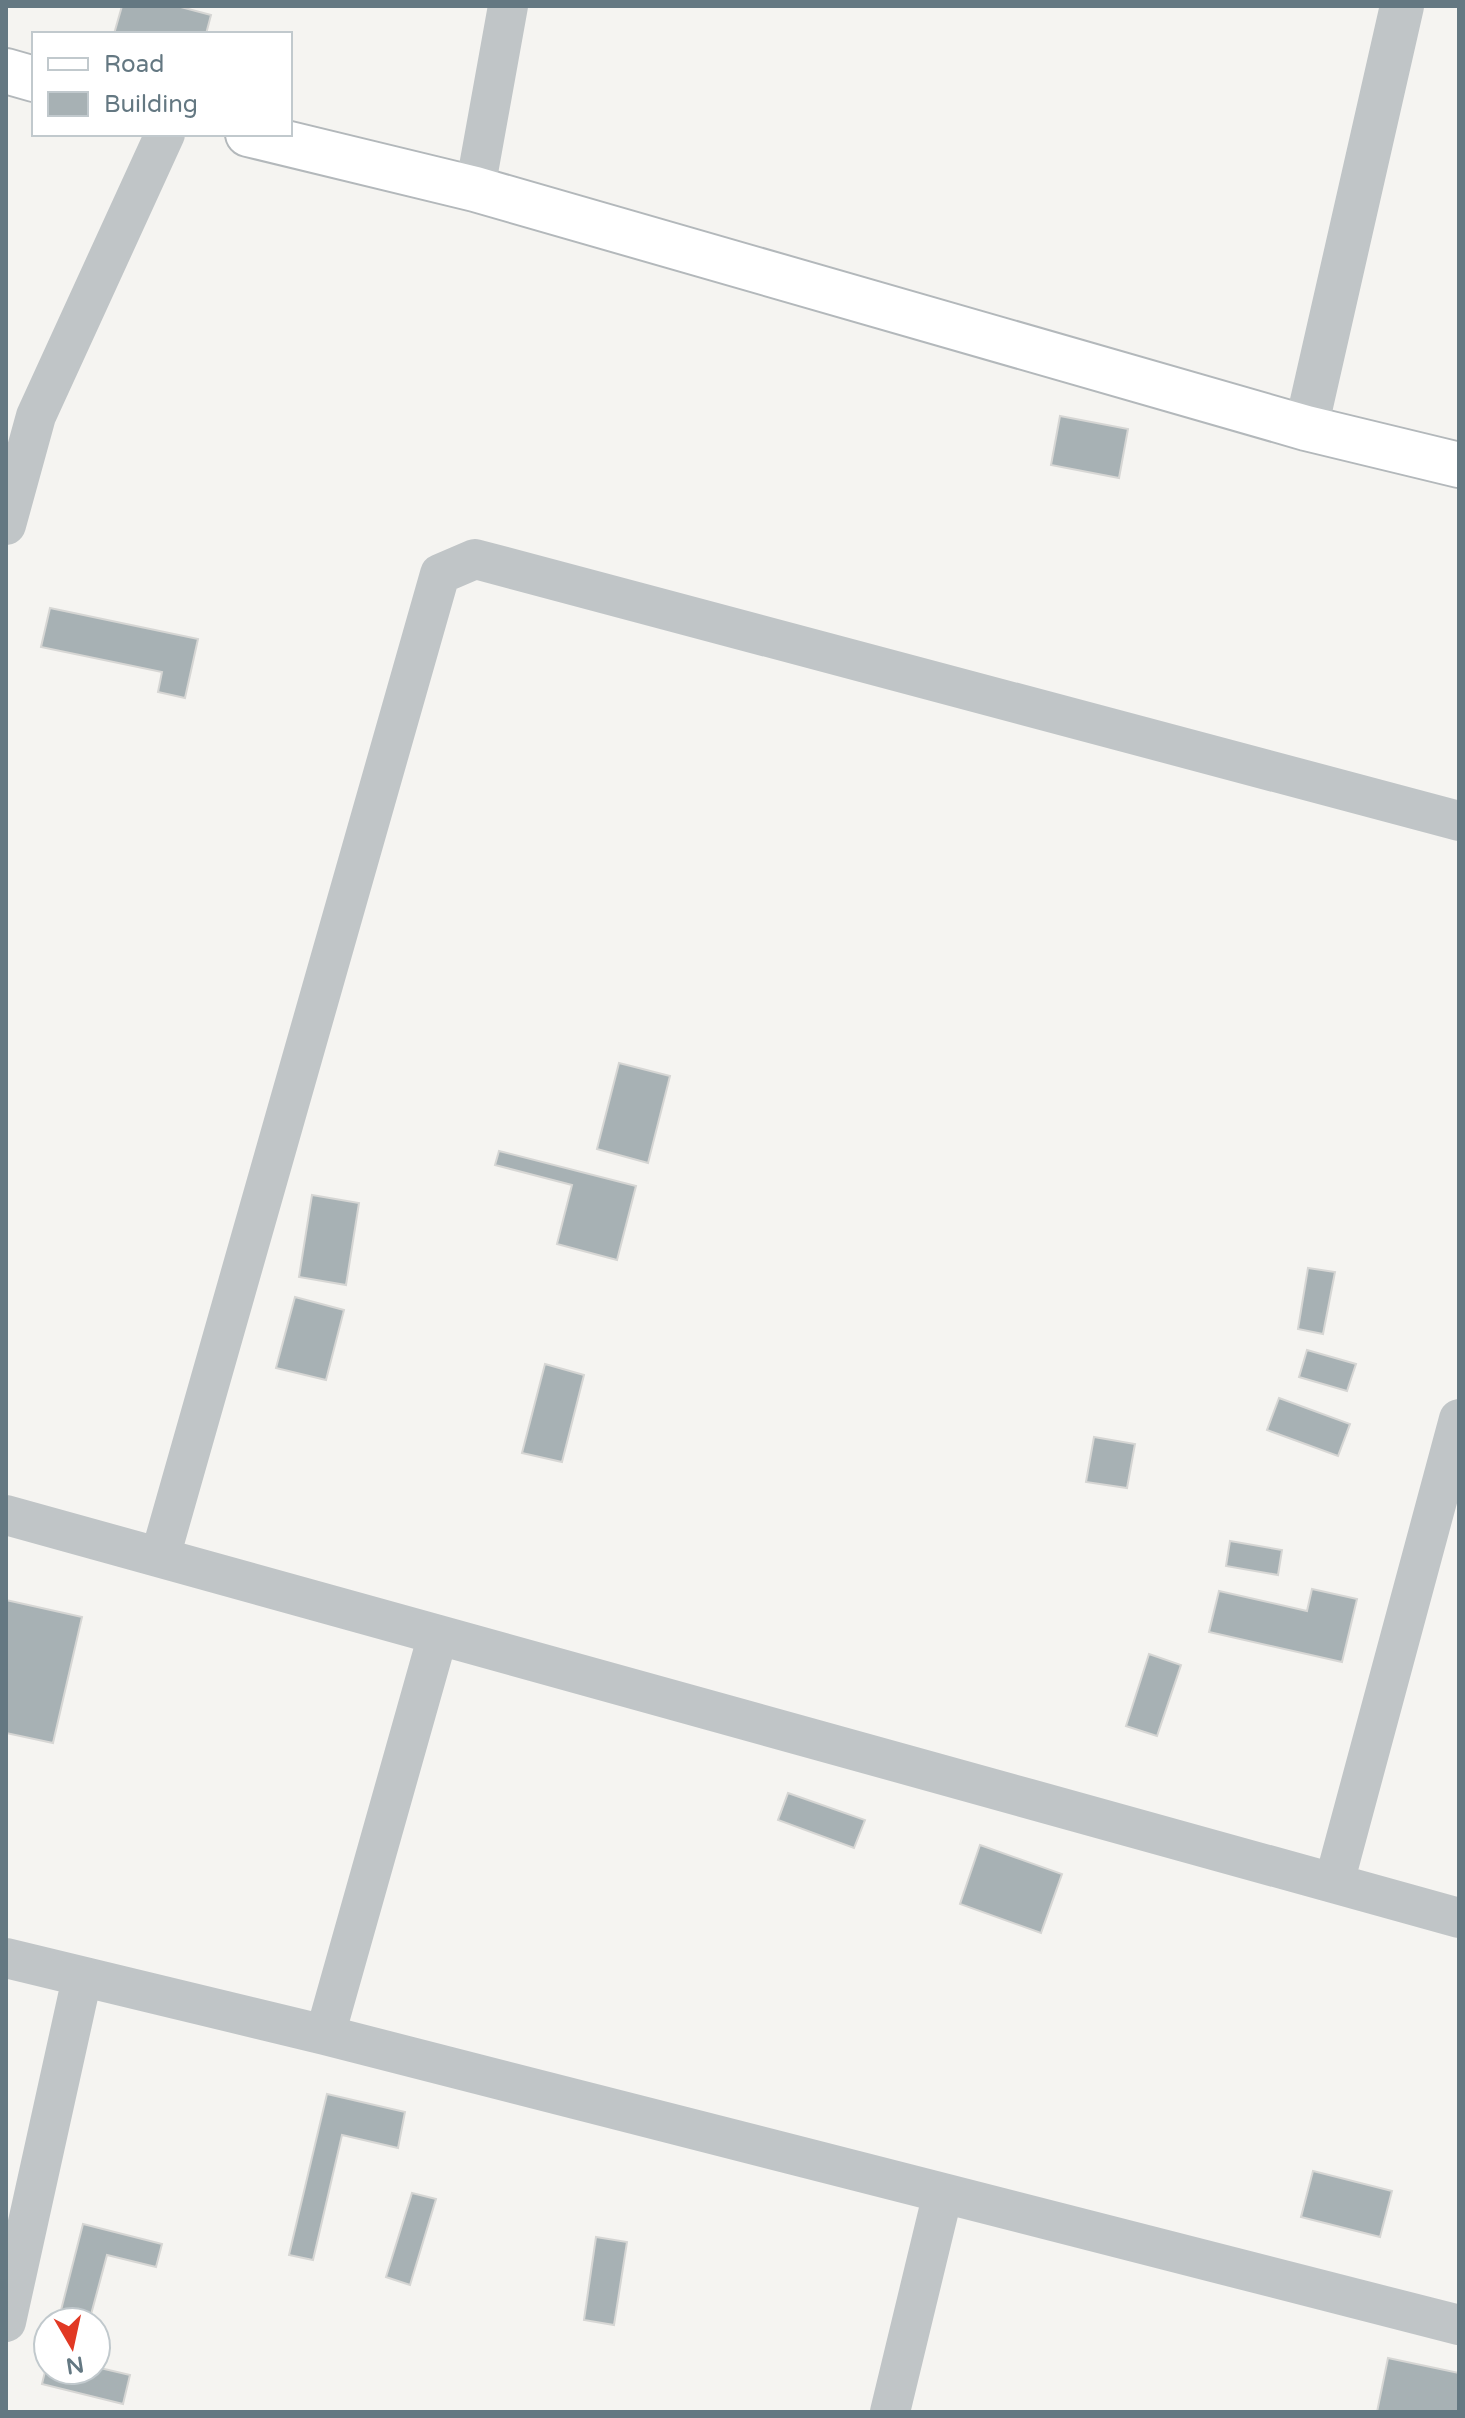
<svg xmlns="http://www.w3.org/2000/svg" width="1465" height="2418" font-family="'Varela Round',sans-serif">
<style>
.building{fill:#a7b1b4;stroke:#d6d6d4;stroke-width:2}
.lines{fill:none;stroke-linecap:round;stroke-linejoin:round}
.primary-casing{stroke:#b3b8bb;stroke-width:48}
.minor{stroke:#c0c5c7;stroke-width:40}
.tertiary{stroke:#c0c5c7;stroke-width:44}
.primary{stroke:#fff;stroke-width:44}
</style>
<rect width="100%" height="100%" fill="#f5f4f1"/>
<path class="building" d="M122 6H177L211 15 206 34H114Z
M1060 416 1128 429 1119 478 1051 465Z
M50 608 198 639 185 698 158 692 162 672 41 647Z
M619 1063 670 1076 648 1163 597 1149Z
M499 1151 636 1186 617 1260 557 1244 572 1185 495 1165Z
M312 1195 359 1203 346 1285 299 1277Z
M1308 1268 1335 1272 1323 1334 1298 1329Z
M295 1297 344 1310 326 1380 276 1368Z
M1307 1350 1356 1364 1347 1391 1299 1377Z
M545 1364 584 1375 562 1462 522 1453Z
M1279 1398 1350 1424 1338 1456 1267 1430Z
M1094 1437 1135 1444 1127 1488 1086 1482Z
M1230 1541 1282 1550 1278 1575 1226 1566Z
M1312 1589 1357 1599 1342 1662 1209 1632 1219 1591 1307 1611Z
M6 1600 82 1617 53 1743 6 1733Z
M1149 1654 1181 1665 1157 1736 1126 1726Z
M788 1793 865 1820 854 1848 778 1820Z
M980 1845 1062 1874 1041 1933 960 1904Z
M327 2094 405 2112 398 2148 342 2135 313 2260 289 2255Z
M1313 2171 1392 2191 1380 2237 1301 2217Z
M412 2193 436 2199 410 2285 386 2277Z
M83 2224 162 2244 156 2267 107 2255 89 2322H58Z
M596 2237 627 2242 614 2325 584 2320Z
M1388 2358 1459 2373V2412H1377Z
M48 2359V2370H96V2367L130 2375 123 2404 42 2384Z"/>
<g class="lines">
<defs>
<path id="primary" d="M6 71 34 79
M248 134 475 189 1306 428 1459 465"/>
</defs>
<use href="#primary" class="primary-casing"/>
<path class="minor" d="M475 189 508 6
M6 525 36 416 165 134
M6 1515 1459 1918
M160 1557 440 574 475 559 1459 821
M1334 1883 1459 1419
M6 1958 325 2035 1459 2325
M325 2035 438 1635
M6 2322 82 1978
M890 2412 943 2193"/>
<path class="tertiary" d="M1306 428 1402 6"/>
<use href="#primary" class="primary"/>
</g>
<rect width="1465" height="2418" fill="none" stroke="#647882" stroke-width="16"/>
<rect x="32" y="32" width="260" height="104" fill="#ffffff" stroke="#c1c9cd" stroke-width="2"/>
<rect x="48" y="58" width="40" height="12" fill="#ffffff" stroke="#c1c9cd" stroke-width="2"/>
<text x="104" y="72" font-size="24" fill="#647882">Road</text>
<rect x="48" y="92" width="40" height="24" fill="#a7b1b4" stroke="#c1c9cd" stroke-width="2"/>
<text x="104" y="112" font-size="24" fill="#647882">Building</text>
<g transform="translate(72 2346) rotate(171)"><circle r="38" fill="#ffffff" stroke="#c1c9cd" stroke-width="2"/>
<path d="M0-6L14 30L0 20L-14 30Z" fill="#e13924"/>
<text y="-12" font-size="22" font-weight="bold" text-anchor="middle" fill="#647882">N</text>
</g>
</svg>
